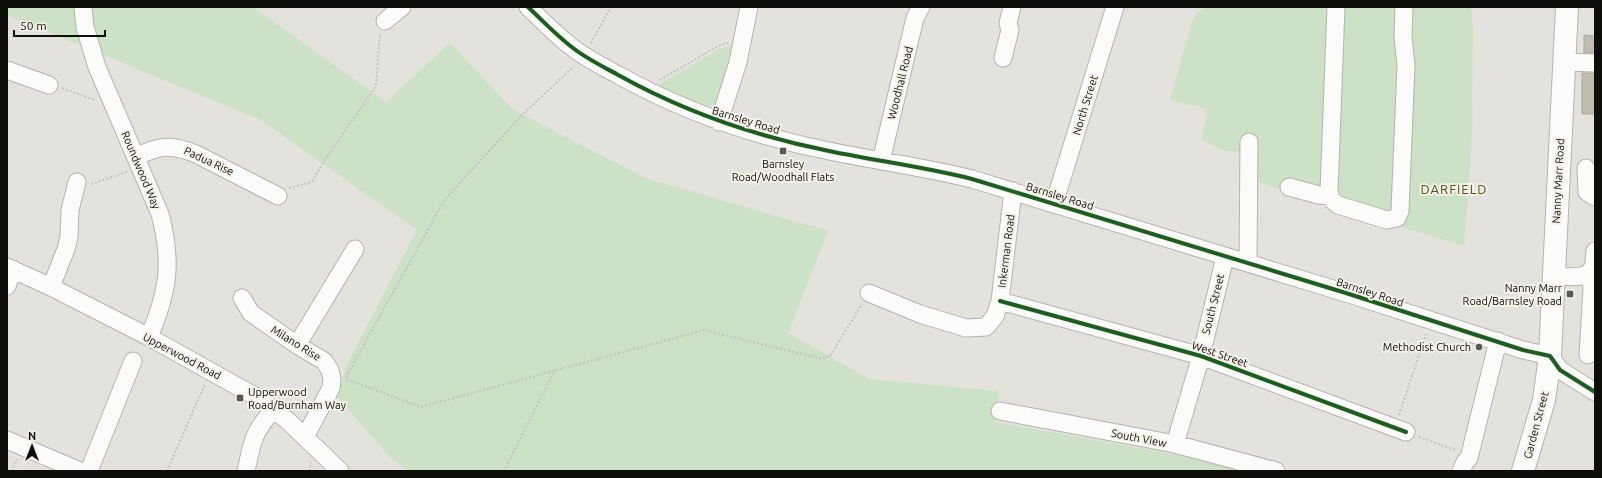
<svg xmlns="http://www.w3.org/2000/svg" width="1602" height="478" font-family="Ubuntu,sans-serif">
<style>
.green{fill:#cce1c5}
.building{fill:#c0bdae;stroke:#abaaa7}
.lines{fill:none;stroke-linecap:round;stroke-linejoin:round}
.minor-casing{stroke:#b4b3af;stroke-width:19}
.major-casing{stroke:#b4b3af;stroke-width:24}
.path{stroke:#c3c3c1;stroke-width:2;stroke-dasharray:2 2;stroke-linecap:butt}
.minor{stroke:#fbfbfa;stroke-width:17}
.major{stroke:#fbfbfa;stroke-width:22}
.cycleway-casing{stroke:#f3f1e8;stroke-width:6}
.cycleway{stroke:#1b5e20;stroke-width:4}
.poi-dot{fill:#595854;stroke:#f3f1e8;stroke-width:1.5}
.labels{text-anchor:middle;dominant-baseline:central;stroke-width:4;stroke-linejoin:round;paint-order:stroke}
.street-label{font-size:11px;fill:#0e0e0b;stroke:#f3f1e8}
.poi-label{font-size:11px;fill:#0e0e0b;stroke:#f3f1e8;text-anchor:end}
.quarter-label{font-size:13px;letter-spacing:1px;fill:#565316;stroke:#f3f1e8}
</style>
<rect width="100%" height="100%" fill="#e3e2dd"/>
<path class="green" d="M7 7H253L386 102 450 43 512 109 645 178 828 231 788 333 869 379 998 391 999 413 994 422 1251 468V471H408L390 457 338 398 346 366 417 230 261 120 7 15Z
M1206 7H1471L1473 27 1472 136 1464 246 1248 179 1246 152 1225 151 1202 140 1207 109 1170 100 1191 25 1197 13Z
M732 45 718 101C715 104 713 106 707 107 698 107 667 91 657 86L719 49Z"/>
<path class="building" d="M1584 35 1595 36V53H1584Z
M1582 73H1595V114H1582Z"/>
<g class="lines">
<defs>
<path id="minor" d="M83 7 85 27 97 67 160 214C173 263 168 292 149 337
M528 7C543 21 557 36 573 48 587 59 604 67 620 76 687 113 754 136 829 151 877 161 925 167 972 179L1346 293 1523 350 1550 356 1560 370 1595 392
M1336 7 1329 191 1331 199 1338 205 1387 220 1397 218 1400 211 1406 65 1403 37 1404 7
M385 21 402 7
M1003 58 1010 30 1008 23 1012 7
M1565 62 1595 63
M7 70 49 85
M719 122 738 62 749 7
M136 157C159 145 172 144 196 154L278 196
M881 161 915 18 921 7
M1586 168 1587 192 1595 197
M1289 187 1319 195 1330 196
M1054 204 1115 7
M1248 263 1249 142
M7 267 51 287 149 337 260 399 288 421 340 471
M1553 276C1565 276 1587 281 1593 267 1595 262 1594 256 1595 251
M7 286 13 269
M51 287 66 249 69 237 70 210 77 182
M869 293 920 314 966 328 986 327 995 316 1000 301 1013 191
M242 298 251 313 297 345 324 361 330 370 332 379 331 388 305 437
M1000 301 1201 356 1406 432
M297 345 355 249
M1588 355 1592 288 1590 272
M1000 411 1175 444 1276 471
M7 440 80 471
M1175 444 1201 356 1225 257
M89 471 133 361
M246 471C252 443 253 432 273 410
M1461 471 1465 462 1469 458 1498 341"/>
<path id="major" d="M1523 471 1544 400 1550 356 1567 7"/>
</defs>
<use href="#minor" class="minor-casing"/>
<use href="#major" class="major-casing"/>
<path class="path" d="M591 43 611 7
M660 80 718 46 728 43
M62 88 95 100
M91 184 127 172
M289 188 312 182 324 161 376 86 380 33
M346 377 445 199 520 117 574 66
M346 379 421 407 704 330 822 359 831 355 862 304
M1399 415 1426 334
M1419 437 1456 450
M12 471 17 459
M167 471 205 384
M309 471 311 462
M504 471 555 370"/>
<use href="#minor" class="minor"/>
<use href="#major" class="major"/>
<defs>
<path id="cycleway" d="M528 7C543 21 557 36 573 48 587 59 604 67 620 76 687 113 754 136 829 151 877 161 925 167 972 179L1346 293 1523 350 1550 356 1560 370 1595 392
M1000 301 1201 356 1406 432"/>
</defs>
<use href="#cycleway" class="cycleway-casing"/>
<use href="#cycleway" class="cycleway"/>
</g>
<g class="poi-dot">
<rect x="779" y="147" width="8" height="8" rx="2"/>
<rect x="1566" y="290" width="8" height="8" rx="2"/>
<circle cx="1479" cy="347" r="4"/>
<rect x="236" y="394" width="8" height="8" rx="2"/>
</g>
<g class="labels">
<g class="street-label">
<text transform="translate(900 83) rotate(-76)">Woodhall Road</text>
<text transform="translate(1085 105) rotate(-73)">North Street</text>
<text transform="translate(746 120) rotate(17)">Barnsley Road</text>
<text transform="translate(209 161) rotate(25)">Padua Rise</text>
<text transform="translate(141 170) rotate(67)">Roundwood Way</text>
<text transform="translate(1558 181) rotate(-87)">Nanny Marr Road</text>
<text transform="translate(1060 196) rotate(17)">Barnsley Road</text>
<text transform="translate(1006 251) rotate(-83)">Inkerman Road</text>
<text transform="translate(1370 292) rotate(18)">Barnsley Road</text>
<text transform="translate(1213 304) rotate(-76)">South Street</text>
<text transform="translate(296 343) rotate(32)">Milano Rise</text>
<text transform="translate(1220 354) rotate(19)">West Street</text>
<text transform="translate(182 356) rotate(28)">Upperwood Road</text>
<text transform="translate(1536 425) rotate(-75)">Garden Street</text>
<text transform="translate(1139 438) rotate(11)">South View</text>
</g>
<g class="poi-label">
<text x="783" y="164" text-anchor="middle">Barnsley<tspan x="783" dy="13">Road/Woodhall Flats</tspan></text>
<text x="1562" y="288">Nanny Marr<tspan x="1562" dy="13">Road/Barnsley Road</tspan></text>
<text x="1471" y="347">Methodist Church</text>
<text x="248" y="392" text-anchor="start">Upperwood<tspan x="248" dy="13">Road/Burnham Way</tspan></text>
</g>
<g class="quarter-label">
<text x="1454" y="189">DARFIELD</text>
</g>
</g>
<rect width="1602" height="478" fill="none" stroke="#0e0e0b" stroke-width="16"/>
<g transform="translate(32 446)" stroke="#f3f1e8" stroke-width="3" paint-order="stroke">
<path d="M0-3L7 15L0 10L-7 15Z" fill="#0e0e0b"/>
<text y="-6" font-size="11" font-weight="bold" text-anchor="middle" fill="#0e0e0b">N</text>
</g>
<path d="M14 30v6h91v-6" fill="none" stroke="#0e0e0b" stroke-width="2"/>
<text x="20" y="30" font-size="12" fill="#0e0e0b" stroke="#f3f1e8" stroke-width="3" paint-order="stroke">50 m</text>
</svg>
